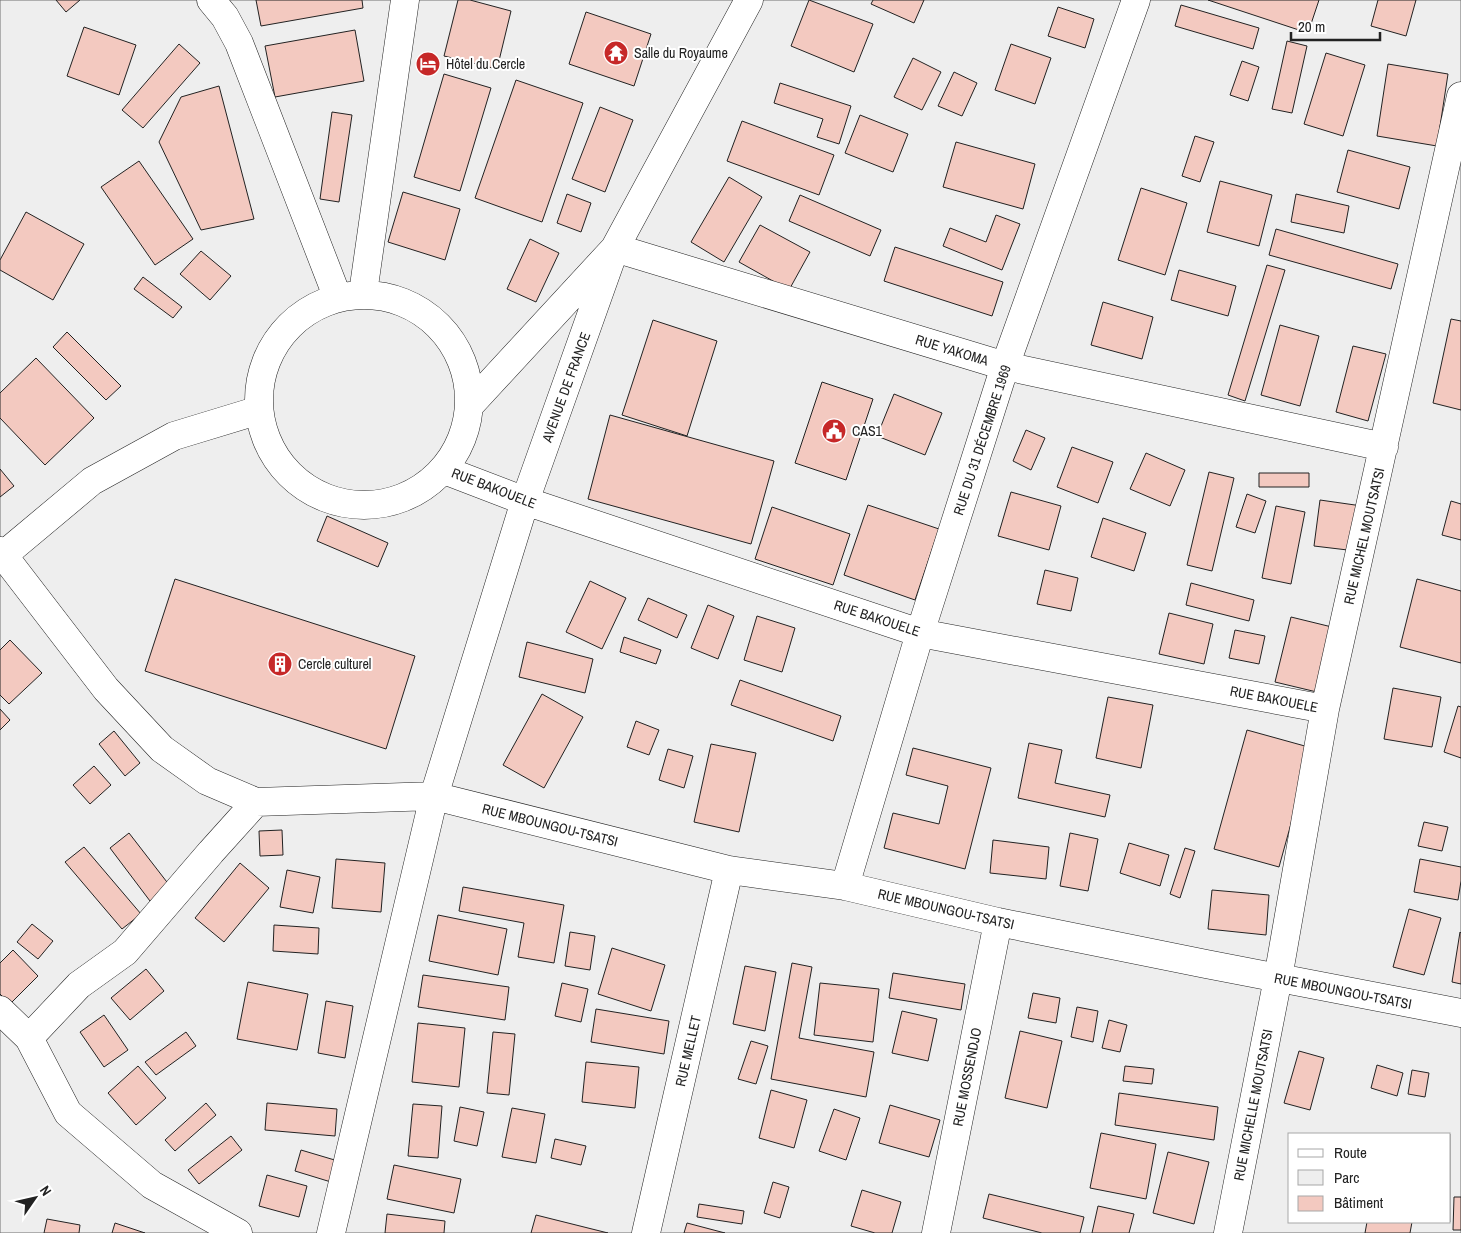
<svg xmlns="http://www.w3.org/2000/svg" width="1461" height="1233" font-family="'Archivo Narrow',sans-serif">
<style>
.green{fill:#eee;stroke:#6f6f6f;fill-rule:evenodd}
.building{fill:#f3c9c0;stroke:#222}
.lines{fill:none;stroke-linecap:round;stroke-linejoin:round}
.minor-casing{stroke:#222;stroke-width:29}
.minor{stroke:#fff;stroke-width:28}
.labels{text-anchor:middle;dominant-baseline:central;stroke-width:4;stroke-linejoin:round;paint-order:stroke}
.poi-label{font-size:14px;fill:#222;stroke:#fff;text-anchor:start}
.street-label{font-size:14px;fill:#222;stroke:#fff}
</style>
<rect width="100%" height="100%" fill="#fff"/>
<path class="green" d="M0 0H1461V1233H0ZM1290 1134H1450V1222H1290Z"/>
<path class="building" d="M56 0H80L66 12Z
M256 0H362L363 8 261 26Z
M458 0H470L511 11 497 69 444 56Z
M809 0 873 24 854 72 791 46Z
M873 0H924L914 23 871 4Z
M1208 0H1319L1308 33Z
M1378 0H1416L1406 36 1371 26Z
M1181 5 1259 28 1253 49 1175 26Z
M1058 7 1094 19 1085 48 1048 36Z
M586 12 651 34 634 86 569 64Z
M84 27 136 45 119 95 67 76Z
M355 30 364 81 275 97 265 46Z
M1287 41 1307 46 1292 113 1272 109Z
M179 44 200 63 143 128 122 110Z
M1011 44 1051 58 1035 104 995 90Z
M1326 53 1365 65 1343 136 1304 124Z
M913 58 941 72 922 110 894 97Z
M1242 61 1259 67 1248 101 1230 95Z
M1388 64 1448 74 1437 146 1377 136Z
M954 72 977 83 962 116 938 106Z
M444 74 491 88 460 191 414 177Z
M516 80 583 103 542 222 475 198Z
M780 83 851 106 839 144 817 137 823 119 774 103Z
M219 86 254 219 201 230 159 142 181 97Z
M600 107 633 120 605 192 572 179Z
M332 112 352 115 339 202 320 199Z
M860 115 908 134 893 172 845 153Z
M742 121 834 155 819 195 727 161Z
M1195 136 1214 142 1200 182 1182 176Z
M956 142 1035 164 1023 209 943 187Z
M1348 150 1410 167 1399 209 1337 192Z
M139 161 193 239 155 265 101 187Z
M729 177 762 197 724 262 691 242Z
M1220 181 1272 195 1259 246 1207 232Z
M1141 188 1187 203 1165 275 1118 260Z
M403 192 460 209 445 260 388 242Z
M567 194 591 203 581 232 557 223Z
M1296 194 1349 206 1344 233 1291 222Z
M800 195 881 230 870 256 789 221Z
M26 212 84 244 53 300 0 270V260Z
M996 215 1020 224 1002 270 943 246 950 228 986 242Z
M760 225 810 252 789 290 739 262Z
M1276 229 1398 264 1391 289 1269 255Z
M530 239 559 253 536 302 507 289Z
M895 247 1003 282 992 316 884 281Z
M201 251 231 276 210 300 180 274Z
M1267 265 1285 270 1245 401 1228 395Z
M1179 270 1236 286 1228 316 1171 300Z
M143 277 182 307 173 318 134 289Z
M1103 302 1153 317 1142 359 1091 345Z
M1451 319 1461 321V410L1433 403Z
M653 320 717 341 687 436 622 415Z
M1280 325 1319 336 1300 406 1261 395Z
M67 332 121 386 106 400 53 347Z
M1353 346 1386 354 1368 421 1336 412Z
M36 358 94 418 45 465 0 418V393Z
M822 382 873 399 846 480 795 463Z
M894 394 942 413 925 455 877 436Z
M610 415 774 461 751 544 588 499Z
M1026 430 1045 438 1031 470 1013 461Z
M1072 447 1113 462 1098 503 1057 487Z
M1146 453 1185 470 1170 506 1130 489Z
M0 469 14 486 0 497Z
M1209 472 1234 478 1212 571 1187 565Z
M1259 473H1309V487H1259Z
M1011 492 1061 506 1049 550 998 536Z
M1247 494 1266 501 1255 533 1236 527Z
M1320 500 1362 506 1356 551 1314 546Z
M1451 501 1461 504V540L1442 535Z
M868 505 939 529 915 600 844 575Z
M1276 506 1305 512 1291 584 1262 578Z
M772 507 850 534 833 585 755 559Z
M327 516 388 543 378 567 317 541Z
M1103 518 1146 533 1134 571 1091 557Z
M1045 570 1078 578 1071 611 1037 604Z
M175 579 415 656 386 749 145 671Z
M1417 579 1461 591V663L1400 647Z
M590 581 626 598 602 649 566 632Z
M1191 583 1254 600 1249 621 1186 605Z
M648 598 687 615 677 638 638 620Z
M708 605 734 616 718 659 691 648Z
M1169 613 1213 624 1204 664 1159 654Z
M757 616 795 628 782 672 744 660Z
M1291 617 1336 628 1321 693 1275 682Z
M1235 630 1265 636 1259 664 1229 658Z
M624 637 661 650 656 664 620 652Z
M10 640 42 673 9 704 0 695V650Z
M527 642 593 659 585 693 519 677Z
M740 680 841 716 833 741 731 705Z
M1393 688 1441 697 1432 747 1384 739Z
M542 694 583 717 544 788 503 765Z
M1108 697 1153 705 1141 768 1096 758Z
M1458 706 1461 707V758L1444 752Z
M0 709 10 720 0 730Z
M636 721 659 730 649 755 627 747Z
M1247 730 1312 748 1279 867 1214 849Z
M114 731 140 763 125 776 99 744Z
M1029 743 1062 750 1055 783 1110 795 1105 817 1018 798Z
M711 744 756 753 739 832 694 822Z
M913 748 991 768 965 869 884 848 893 813 939 824 948 786 906 775Z
M668 749 693 756 684 788 659 780Z
M94 766 111 785 90 804 73 785Z
M1424 822 1448 827 1442 851 1418 846Z
M282 830 283 855 260 856 259 831Z
M129 833 170 886 150 901 110 848Z
M1070 833 1098 839 1088 891 1060 886Z
M993 840 1049 847 1046 879 990 873Z
M1129 843 1169 855 1160 886 1120 873Z
M84 847 141 914 122 929 65 862Z
M1185 848 1195 851 1180 898 1170 894Z
M336 859 385 863 381 912 332 908Z
M1420 859 1461 867V881L1458 900 1414 892Z
M240 863 269 888 224 942 195 918Z
M287 870 320 877 313 913 280 907Z
M463 887 564 905 554 963 518 957 524 923 459 911Z
M1212 890 1269 895 1266 935 1208 929Z
M1409 909 1441 918 1424 975 1393 967Z
M438 915 507 929 498 975 429 961Z
M32 924 53 941 38 959 17 942Z
M274 925 319 928 318 954 273 951Z
M570 932 595 936 590 970 565 966Z
M1460 932 1461 933V984L1452 982Z
M612 948 665 965 651 1011 598 994Z
M13 950 38 976 10 1004 0 994V963Z
M792 963 812 967 799 1038 874 1052 866 1097 771 1079Z
M745 966 776 972 765 1031 733 1024Z
M146 969 164 991 130 1020 111 998Z
M893 973 965 984 961 1010 889 998Z
M423 975 509 987 505 1020 418 1007Z
M248 982 308 994 297 1050 237 1039Z
M562 983 588 989 581 1022 555 1016Z
M820 983 879 989 873 1042 814 1035Z
M1033 993 1060 998 1056 1023 1028 1018Z
M326 1001 353 1006 345 1058 318 1053Z
M1077 1007 1098 1011 1093 1042 1071 1037Z
M596 1009 669 1021 664 1054 591 1042Z
M902 1011 937 1019 928 1061 892 1053Z
M104 1015 128 1050 104 1067 80 1032Z
M1109 1020 1127 1025 1120 1052 1102 1048Z
M418 1023 465 1028 459 1087 412 1082Z
M1020 1031 1062 1041 1047 1108 1005 1098Z
M186 1032 196 1046 156 1075 145 1062Z
M493 1032 515 1034 509 1095 487 1093Z
M751 1041 768 1046 756 1084 738 1079Z
M1299 1051 1324 1058 1310 1110 1284 1103Z
M586 1062 639 1067 635 1108 582 1102Z
M1377 1065 1403 1073 1397 1096 1371 1088Z
M138 1066 166 1098 136 1125 108 1093Z
M1125 1066 1154 1069 1152 1084 1123 1081Z
M1412 1070 1429 1073 1425 1097 1408 1094Z
M771 1090 807 1100 794 1148 759 1138Z
M1119 1093 1218 1107 1214 1140 1115 1125Z
M206 1103 216 1115 175 1151 165 1140Z
M267 1103 337 1109 335 1136 265 1130Z
M413 1104 442 1106 438 1158 408 1156Z
M890 1105 940 1120 929 1157 879 1143Z
M460 1107 484 1112 477 1146 454 1141Z
M512 1108 545 1114 536 1163 502 1157Z
M834 1109 860 1118 846 1160 819 1151Z
M1101 1133 1156 1144 1146 1199 1090 1188Z
M231 1136 242 1150 199 1184 188 1170Z
M555 1139 586 1146 581 1165 551 1158Z
M301 1150 338 1161 331 1182 295 1171Z
M1168 1152 1209 1162 1194 1224 1153 1213Z
M394 1165 461 1179 454 1213 387 1199Z
M267 1175 307 1186 299 1217 259 1206Z
M773 1182 789 1187 780 1218 764 1213Z
M862 1190 901 1202 892 1233H875L851 1226Z
M989 1194 1084 1217 1080 1233H1042L983 1218Z
M1454 1197H1461V1230H1453Z
M699 1204 744 1211 742 1224 697 1217Z
M1098 1206 1134 1214 1129 1233H1092Z
M387 1214 445 1221 444 1233H385Z
M536 1215 608 1233H531Z
M47 1219 80 1225 79 1233H44Z
M1367 1222H1412L1410 1233H1365Z
M115 1223 145 1233H112Z
M687 1223 725 1233H684Z"/>
<g class="lines">
<defs>
<path id="minor" d="M211 0 225 17 239 43 337 296
M363 293 405 0
M259 400a105 105 0 1 1 210 0a105 105 0 1 1-210 0Z
M470 405 615 248 1005 366 1384 447
M444 470 525 501 920 633 1325 709
M0 551 106 689 162 749 207 781 256 802 434 796 729 870 845 886 998 922 1206 964 1461 1013
M0 558 92 481 174 436 256 411
M845 886 920 633 1005 366 1136 0
M0 1010 29 1038 68 1113 152 1185 238 1233
M29 1038 79 985 125 952 211 852 256 802
M331 1233 434 796 525 501 615 248 749 0
M646 1233 729 870
M936 1233 998 922
M1228 1233 1278 978 1325 709 1461 96"/>
</defs>
<use href="#minor" class="minor-casing"/>
<use href="#minor" class="minor"/>
</g>
<defs>
<symbol id="temple-disc" viewBox="-11 -11 22 22"><circle r="9.5" fill="#c62828" stroke="#fff"/><path d="M0-6L5-2H3V0L6.5 2.5H4V6H1.5V3h-3V6H-4V2.5H-6.5L-3 0V-2H-5Z" fill="#fff"/></symbol>
<symbol id="hotel-disc" viewBox="-11 -11 22 22"><circle r="9.5" fill="#c62828" stroke="#fff"/><path d="M-6-4.5h1.5V1H6V5H4.5V3h-9V5H-6ZM-4 0a1.8 1.8 0 1 1 3.6 0ZM.5 0V-2.5h3Q6-2.5 6 0Z" fill="#fff"/></symbol>
<symbol id="civic-disc" viewBox="-11 -11 22 22"><circle r="9.5" fill="#c62828" stroke="#fff"/><path d="M-.6-6.5H3V-4.5H.6V-3L4-1V1h2V6H-6V1h2V-1L-.6-3ZM-1.2 2.5V6h2.4V2.5Z" fill="#fff"/></symbol>
<symbol id="building-disc" viewBox="-11 -11 22 22"><circle r="9.5" fill="#c62828" stroke="#fff"/><path d="M-4-6H4V6H1V3H-1V6H-4ZM-2.5-4.3h1.7v1.8h-1.7ZM.8-4.3h1.7v1.8H.8ZM-2.5-1h1.7V.8h-1.7ZM.8-1h1.7V.8H.8Z" fill="#fff"/></symbol>
</defs>
<g fill-rule="evenodd">
<use href="#temple-disc" x="602" y="39" width="28" height="28"/>
<use href="#hotel-disc" x="414" y="50" width="28" height="28"/>
<use href="#civic-disc" x="820" y="417" width="28" height="28"/>
<use href="#building-disc" x="266" y="650" width="28" height="28"/>
</g>
<g class="labels">
<g class="poi-label">
<text x="634" y="53">Salle du Royaume</text>
<text x="446" y="64">Hôtel du Cercle</text>
<text x="852" y="431">CAS1</text>
<text x="298" y="664">Cercle culturel</text>
</g>
<g class="street-label">
<text transform="translate(952 350) rotate(17)">RUE YAKOMA</text>
<text transform="translate(566 387) rotate(-70)">AVENUE DE FRANCE</text>
<text transform="translate(982 440) rotate(-72)">RUE DU 31 DÉCEMBRE 1969</text>
<text transform="translate(494 488) rotate(21)">RUE BAKOUELE</text>
<text transform="translate(1364 536) rotate(-77)">RUE MICHEL MOUTSATSI</text>
<text transform="translate(877 618) rotate(18)">RUE BAKOUELE</text>
<text transform="translate(1274 699) rotate(11)">RUE BAKOUELE</text>
<text transform="translate(550 825) rotate(14)">RUE MBOUNGOU-TSATSI</text>
<text transform="translate(946 909) rotate(13)">RUE MBOUNGOU-TSATSI</text>
<text transform="translate(1343 991) rotate(11)">RUE MBOUNGOU-TSATSI</text>
<text transform="translate(688 1051) rotate(-77)">RUE MELLET</text>
<text transform="translate(967 1077) rotate(-79)">RUE MOSSENDJO</text>
<text transform="translate(1253 1105) rotate(-79)">RUE MICHELLE MOUTSATSI</text>
</g>
</g>
<rect x="1288" y="1133" width="162" height="90" fill="#ffffff" stroke="#a7a7a7"/>
<rect x="1298" y="1149" width="25" height="8" fill="#ffffff" stroke="#a7a7a7"/>
<text x="1334" y="1158" font-size="15" fill="#222222">Route</text>
<rect x="1298" y="1170" width="25" height="15" fill="#eeeeee" stroke="#a7a7a7"/>
<text x="1334" y="1183" font-size="15" fill="#222222">Parc</text>
<rect x="1298" y="1196" width="25" height="15" fill="#f3c9c0" stroke="#a7a7a7"/>
<text x="1334" y="1208" font-size="15" fill="#222222">Bâtiment</text>
<g transform="translate(35 1198) rotate(56)" stroke="#ffffff" stroke-width="4" paint-order="stroke">
<path d="M0-4L9 19L0 12L-9 19Z" fill="#222222"/>
<text y="-8" font-size="14" font-weight="bold" text-anchor="middle" fill="#222222">N</text>
</g>
<path d="M1291 32v8h89v-8" fill="none" stroke="#222222" stroke-width="2.5"/>
<text x="1298" y="32" font-size="15" fill="#222222" stroke="#ffffff" stroke-width="4" paint-order="stroke">20 m</text>
</svg>
